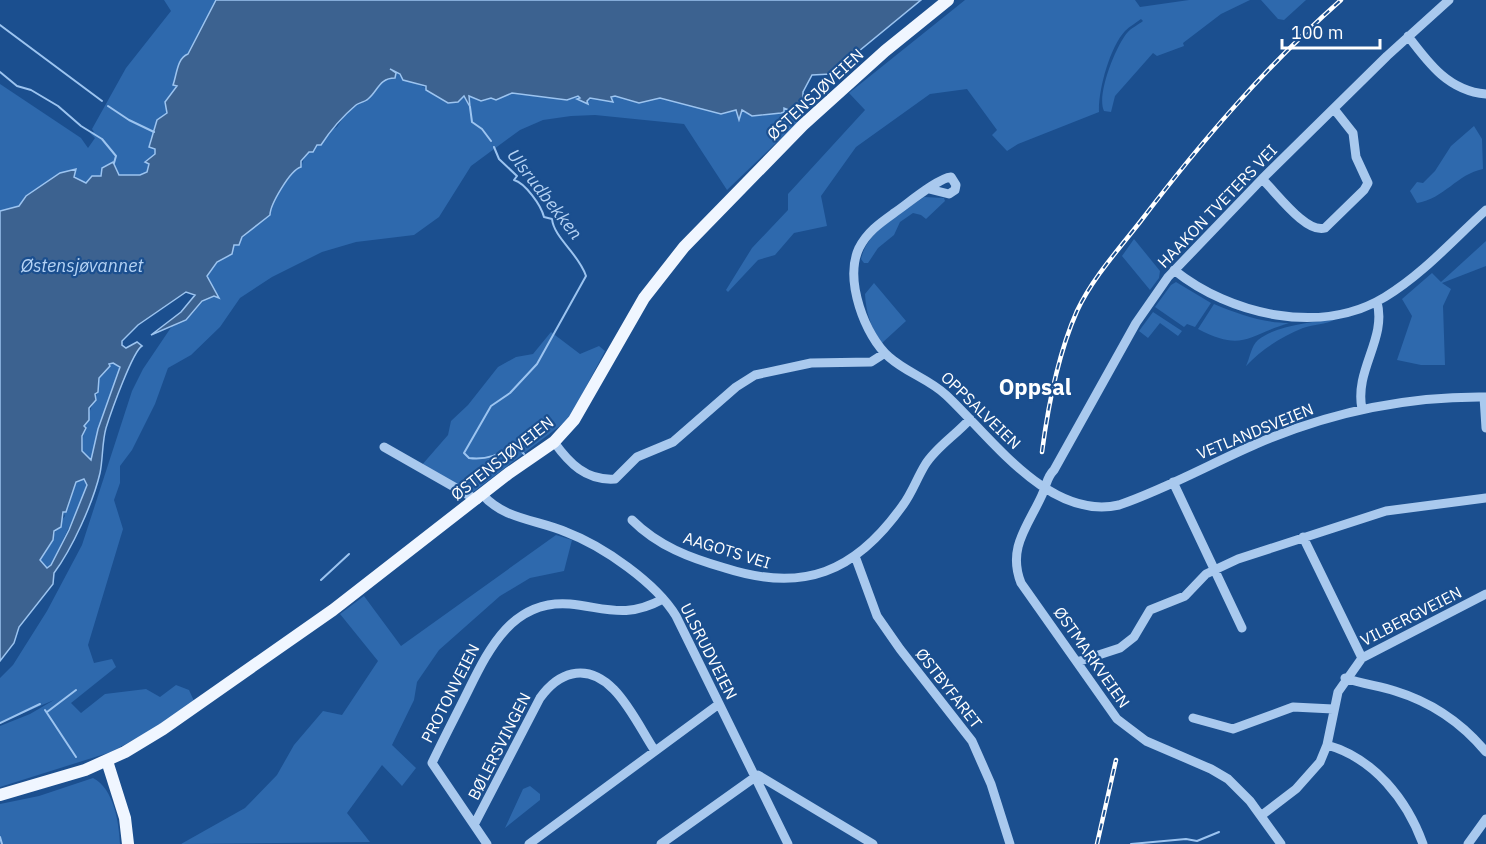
<svg xmlns="http://www.w3.org/2000/svg" width="1486" height="844" font-family="'IBM Plex Sans',sans-serif">
<style>
.green{fill:#2e69ad}
.water{fill:#3c6290;stroke:#9cc4f0;stroke-width:1.5;fill-rule:evenodd}
.lines{fill:none;stroke-linecap:round;stroke-linejoin:round}
.stream{stroke:#9cc4f0;stroke-width:2}
.minor{stroke:#a9c9ee;stroke-width:9}
.major{stroke:#f0f6ff;stroke-width:12}
.rail-casing{stroke:#fff;stroke-width:4.5}
.rail{stroke:#1b4f8f;stroke-width:2;stroke-dasharray:7;stroke-linecap:butt}
.labels{text-anchor:middle;dominant-baseline:central;stroke-width:4.5;stroke-linejoin:round;paint-order:stroke}
.street-label{font-size:16px;fill:#fff;stroke:#1b4f8f}
.water-label{font-size:18px;font-style:italic;fill:#b5d3f5;stroke:#1b4f8f}
.district-label{font-size:22px;font-weight:bold;fill:#fff;stroke:#1b4f8f}
</style>
<rect width="100%" height="100%" fill="#1b4f8f"/>
<path class="green" d="M164 0H216L188 54C177 58 177 74 173 85L177 86 165 102 167 112 150 140V145L155 149V154L146 163 149 164 147 172 140 175H119L113 162 104 167 101 176H92L86 183 68 172H63L25 196 19 206 0 211V84L81 138 88 148 95 138 90 133 94 132 92 129 126 68 171 11Z
M965 0H1135L1140 7 1189 0H1250L1221 14 1183 43 1184 46 1157 56 1153 53 1115 96 1111 112 1104 111C1096 95 1116 46 1127 33 1131 28 1138 25 1143 21L1141 19C1136 23 1130 26 1125 31 1110 47 1098 90 1099 112L1018 144 1007 151 992 135 997 130 967 89 930 94 856 147 821 196 827 226 794 233 775 255 758 260 728 292 726 290 752 248 788 210V194L865 110 849 93Z
M1261 0H1306L1284 20 1278 19Z
M390 69C396 71 403 79 409 81 424 86 437 94 453 102L464 95 469 106V96L481 101 512 93 573 98 578 95 579 99 586 101 597 97 613 101 611 97 615 96 638 103 660 98 721 114 736 110 739 119 742 110 763 116 786 108 801 119 727 190 684 124 595 115 571 116 543 120 520 130 471 166 439 217 414 235 356 242 322 252 272 277 240 298 220 327 191 355 168 368 155 404 132 450 120 466V483L114 500 123 529 88 645 94 663 112 659 116 667 71 703 81 713 105 694 146 689 160 697 176 685 189 690 194 701 165 723 111 752 0 787V726L30 714 54 700 0 723V678L13 665 47 611 82 545 132 391 143 369 172 326 189 317 204 300 214 296 219 298 207 276 217 262 232 254 234 245 268 216 279 191 297 168 301 167 305 156 329 131 337 127 347 112 358 102 369 99 385 79 393 77Z
M1474 126 1482 139 1483 169C1457 174 1444 199 1417 203L1410 191 1417 182 1423 183 1435 171 1451 146Z
M924 197 944 198 945 201 926 219 921 215 913 213 900 222 894 235 878 248 868 263H864L861 259C868 229 901 213 924 197Z
M1134 239 1160 271 1159 278 1150 290 1122 256Z
M1486 241V266L1442 283 1451 289 1443 306 1445 365H1421L1397 360 1412 316 1402 299 1432 273 1441 282Z
M1176 282 1211 303 1195 327 1187 324 1184 327 1155 307 1171 285Z
M874 283 906 321 882 343C871 328 866 313 865 294Z
M1214 304C1238 314 1263 323 1289 323 1246 336 1243 352 1198 329Z
M1153 312 1182 331 1178 336 1160 323 1148 338 1139 331Z
M1336 319C1325 325 1314 324 1303 328 1281 337 1262 349 1246 366 1250 358 1251 346 1258 340 1276 325 1314 322 1336 319Z
M551 332 580 354 599 346 605 351 569 419 472 493 421 466 448 435 451 421 468 405 498 367 516 357 533 354Z
M113 363 120 367 102 418 91 460 82 451 84 426 99 388V378L109 364Z
M84 479 87 483 80 504 51 565 47 568 39 560C52 548 54 528 65 516L63 512 68 509 76 482Z
M556 535 572 540 564 571 530 578 500 596 439 650 417 682 414 700 392 745 416 768 402 786 382 765 347 813 370 842 181 844 245 808 277 775 294 745 323 711 342 715 378 661 340 614 364 596 401 646Z
M93 778C114 789 119 822 120 844H0V804L39 796Z
M530 786 540 794V800L505 828 523 789Z"/>
<path class="water" d="M216 0H921L831 74 812 75 803 92V103L794 112 784 108V112L781 113 752 116 742 110 739 120 736 110 721 114 660 98 639 103 615 96 611 97 613 102 590 98 587 101 588 104 577 99 580 98 578 96 567 100 512 93 496 100 491 98 481 101 469 96 470 107 464 96 458 102 448 103 426 90V86L403 80 400 74 390 69 396 73 395 78C379 78 378 91 368 99 365 102 358 103 356 105 343 116 330 131 321 145H317L313 152H309L301 161V167C290 170 270 205 270 215L242 237 239 245H234L232 254 217 262 207 276 219 298 214 296 202 301 186 320 151 335 181 312 195 295 186 292 138 325 122 341V345L126 348 137 342 142 346C133 351 112 409 106 428 102 442 103 459 100 473 93 503 72 549 54 573L53 584 19 627 14 643 0 661V211L19 206 26 196 60 173 76 169 74 177 86 183 92 176H101L102 168 113 162 119 175H140L147 172 149 164 145 162 155 154V149L149 147 157 120 167 113 165 102 177 86 173 85C177 74 177 58 188 54ZM113 363 120 367 98 429 91 460 82 451V436L86 428 84 426 89 420V408L96 400 95 394 98 392 99 378 110 366 109 364ZM84 479 87 485 69 530 51 565 47 568 40 560 53 540 54 531 61 527 63 512H66L76 482Z"/>
<g class="lines">
<path class="stream" d="M0 25 102 101
M0 72 17 86 31 90 58 106 81 126 102 139 116 156 114 163
M108 106 129 120 154 132
M470 107 472 122 482 129 491 141
M494 147 499 159 517 176 514 180C525 183 541 205 544 217L552 219C554 238 579 254 586 276L537 364 510 393 491 406 464 453 469 458C484 460 497 456 509 448
M516 446 524 454
M321 580 349 554
M45 710 76 757
M47 712 76 690
M0 723 40 704
M0 837 2 844
M1131 844 1186 839 1197 841 1219 832"/>
<path class="minor" d="M1408 36C1429 64 1449 91 1486 94
M1262 179C1276 192 1306 234 1325 228L1364 190 1368 183 1356 157 1353 133 1334 109
M929 189 949 194 955 190 956 185 951 177C938 178 906 205 894 213 880 223 867 232 859 248 844 280 865 336 889 357 907 373 929 379 946 395 991 437 1049 521 1119 505 1166 489 1210 464 1256 444 1328 413 1407 396 1486 397
M1174 270C1230 315 1321 336 1385 297 1423 274 1454 239 1486 210
M1484 397 1486 428
M1362 409C1354 370 1387 339 1377 302
M554 442C569 463 586 481 615 479L637 457 673 442 736 387 755 375 811 363 871 362 885 353
M384 447 477 500
M1173 482 1242 628
M483 495C503 519 538 520 566 532 603 546 656 583 676 616L788 844
M632 520C658 546 690 558 725 568 803 593 855 573 903 505 912 493 917 478 925 465 936 447 956 435 970 419
M1303 537 1362 658
M855 556 877 616 900 649 972 741 991 784 1010 844
M1077 662 1120 648 1134 637 1150 610 1185 596 1206 574 1238 559 1386 511 1486 498
M1345 678C1362 684 1379 686 1395 691 1431 702 1462 723 1486 752
M1193 718 1233 729 1293 707 1333 709
M1327 745C1374 758 1407 800 1423 844
M1262 815 1296 789 1320 762 1327 745 1338 692 1362 658 1486 594
M474 825 540 698C548 687 558 677 572 674 613 665 636 723 655 751
M487 844 432 763C443 740 454 719 465 697 487 653 510 599 570 604 607 608 626 619 663 599
M529 844 719 704
M661 844 758 775 873 844
M1281 844 1250 801 1228 779 1211 769 1146 741 1117 719 1021 583C1007 548 1028 526 1042 495 1047 485 1046 478 1054 470L1136 323 1168 277 1262 179 1387 56 1449 0
M1468 844 1486 819"/>
<path class="major" d="M107 761 125 818 128 844
M0 795 85 770 125 752 163 729 333 610 509 473 554 442 574 420 644 298 684 247 803 125 885 51 948 0"/>
<defs>
<path id="rail" d="M1042 452C1048 406 1058 354 1077 311 1092 279 1118 250 1140 222 1201 142 1265 67 1341 0
M1097 844 1116 760"/>
</defs>
<use href="#rail" class="rail-casing"/>
<use href="#rail" class="rail"/>
</g>
<g class="labels">
<g class="street-label">
<text transform="translate(815 94) rotate(-43)">ØSTENSJØVEIEN</text>
<text transform="translate(1217 206) rotate(-46)">HAAKON TVETERS VEI</text>
<text transform="translate(981 410) rotate(44)">OPPSALVEIEN</text>
<text transform="translate(1255 431) rotate(-22)">VETLANDSVEIEN</text>
<text transform="translate(502 458) rotate(-38)">ØSTENSJØVEIEN</text>
<text transform="translate(727 550) rotate(17)">AAGOTS VEI</text>
<text transform="translate(1411 616) rotate(-27)">VILBERGVEIEN</text>
<text transform="translate(709 651) rotate(63)">ULSRUDVEIEN</text>
<text transform="translate(1092 657) rotate(55)">ØSTMARKVEIEN</text>
<text transform="translate(949 688) rotate(52)">ØSTBYFARET</text>
<text transform="translate(450 693) rotate(-63)">PROTONVEIEN</text>
<text transform="translate(499 746) rotate(-63)">BØLERSVINGEN</text>
</g>
<g class="water-label">
<text transform="translate(545 194) rotate(52)">Ulsrudbekken</text>
<text x="82" y="265">Østensjøvannet</text>
</g>
<g class="district-label">
<text x="1035" y="386">Oppsal</text>
</g>
</g>
<path d="M1282 39v9h98v-9" fill="none" stroke="#ffffff" stroke-width="3"/>
<text x="1291" y="39" font-size="18" fill="#ffffff" stroke="#1b4f8f" stroke-width="4.5" paint-order="stroke">100 m</text>
</svg>
